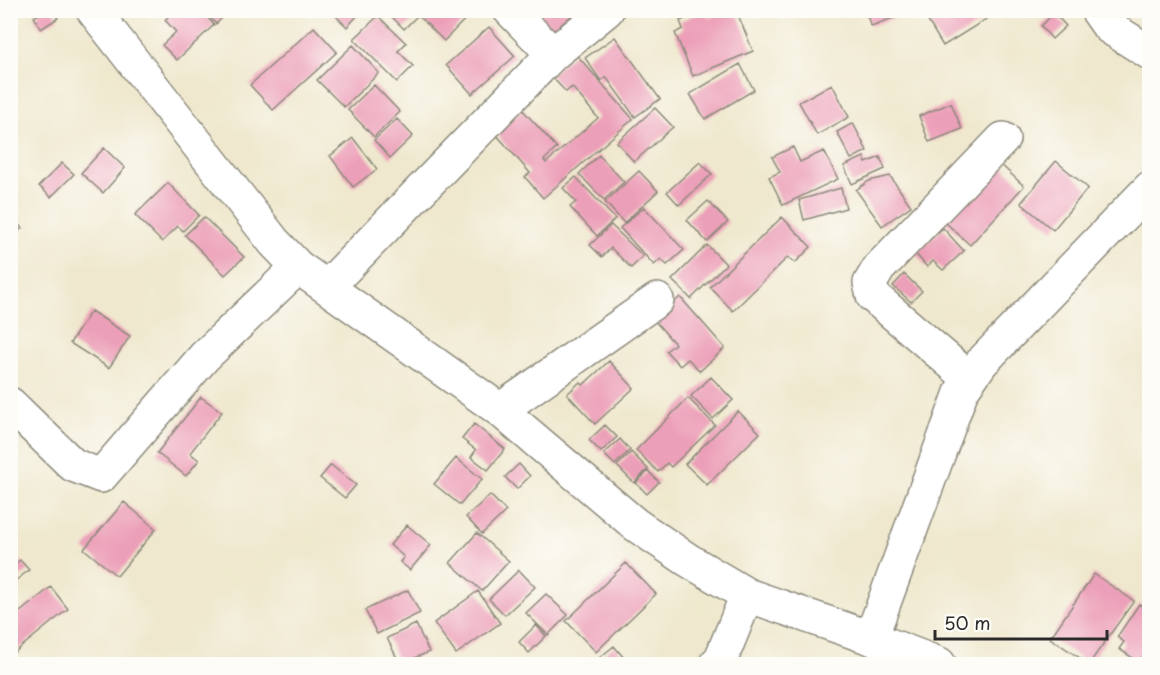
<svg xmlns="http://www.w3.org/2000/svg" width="1160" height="675" font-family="'Playpen Sans',sans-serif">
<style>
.building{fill:#ec9fb8}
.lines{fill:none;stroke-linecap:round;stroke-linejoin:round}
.minor-casing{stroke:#8d8a7c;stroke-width:36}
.minor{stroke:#fff;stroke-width:33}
</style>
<rect width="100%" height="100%" fill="#fdfcf7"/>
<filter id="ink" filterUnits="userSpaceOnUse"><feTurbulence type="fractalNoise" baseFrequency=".0167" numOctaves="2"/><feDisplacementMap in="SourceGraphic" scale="12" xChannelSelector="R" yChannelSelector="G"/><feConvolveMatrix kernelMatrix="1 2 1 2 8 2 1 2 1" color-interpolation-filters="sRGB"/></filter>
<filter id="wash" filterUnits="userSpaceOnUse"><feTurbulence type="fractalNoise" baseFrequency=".008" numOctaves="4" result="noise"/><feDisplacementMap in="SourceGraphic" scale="24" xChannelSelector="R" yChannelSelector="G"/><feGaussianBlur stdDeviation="1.35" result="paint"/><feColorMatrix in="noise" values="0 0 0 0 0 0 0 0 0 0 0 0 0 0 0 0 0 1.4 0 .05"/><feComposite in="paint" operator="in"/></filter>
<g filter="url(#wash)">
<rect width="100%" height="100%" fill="#efe8ce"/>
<g id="blocks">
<path class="building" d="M37 10H53L58 18 41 29 34 17 39 14Z
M174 10H201L214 25 177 60 162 45 176 32 165 20Z
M203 10H230L216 24Z
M330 10H356L359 14 347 27Z
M392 10H466L470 14 444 41 418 15 404 29 389 14Z
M528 10H578L549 35Z
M705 10 709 18 726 10H736L753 51 693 76 675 33 683 29 680 21Z
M865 10H910V12L871 26Z
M927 10H1001L943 46 923 13Z
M1114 10H1131L1121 19Z
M1054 13 1066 26 1052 39 1041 26Z
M378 16 406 43 398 51 413 66 397 82 354 39Z
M314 27 337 52 273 110 250 85Z
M489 27 515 56 472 94 446 65Z
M615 37 660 99 635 117 606 77 601 81 585 58Z
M353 45 379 73 344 107 317 80Z
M575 53 633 119 543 198 525 177 530 173 495 133 522 109 557 148 544 160 546 163 598 118 572 87 566 92 550 75Z
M740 64 754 90 705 119 690 94Z
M832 84 849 117 817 135 799 102Z
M374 85 400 112 374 137 348 110Z
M951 103 962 129 929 142 919 116Z
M655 108 673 127 634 162 617 142Z
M397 119 413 136 390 158 374 140Z
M853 123 867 151 851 159 837 132Z
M353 138 377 169 353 187 330 156Z
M793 147 800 162 824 151 838 179 783 205 769 177 780 172 772 157Z
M104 148 125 168 103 193 81 173Z
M599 155 624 182 604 200 579 174Z
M864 157 866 163 880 157 885 169 852 184 844 166Z
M1056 161 1088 188 1053 230 1021 203Z
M700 162 712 174 679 205 667 192Z
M998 162 1024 186 970 245 945 222Z
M62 163 74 174 51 197 39 186Z
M639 171 658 191 624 223 605 202Z
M890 176 911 206 882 226 856 190 869 181Z
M576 177 615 219 597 236 570 207 576 202 563 188Z
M168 183 199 215 183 231 178 226 162 242 135 215Z
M841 188 846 208 804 220 799 200Z
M708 201 728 222 707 242 687 220Z
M644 207 684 250 667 265 661 259 654 265 620 228Z
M10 217 22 228 10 239Z
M204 217 244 257 225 275 185 235Z
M782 217 811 247 795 263 788 257 733 311 710 287Z
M611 225 643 256 631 268 611 248 602 257 590 245Z
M943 228 964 251 943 270 933 261 927 267 915 253Z
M707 245 726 264 691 299 672 280Z
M904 274 922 291 911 302 893 286Z
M680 297 725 348 700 371 688 359 680 366 666 351 675 344 654 320Z
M91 311 130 336 109 368 70 343Z
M609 361 634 388 595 424 567 394 580 382 583 385Z
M711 377 733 400 713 419 691 396Z
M201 397 222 412 190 453 199 460 186 476 157 453Z
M688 398 715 425 671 467 667 463 658 472 636 450Z
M738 411 760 433 707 485 685 464Z
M474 424 505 449 488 470 471 457 476 450 462 439Z
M605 425 617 437 601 452 589 440Z
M620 439 630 450 615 465 604 454Z
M631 452 648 469 634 483 617 466Z
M456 458 482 479 460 505 434 484Z
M519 464 530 476 517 489 505 477Z
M331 465 356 485 345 498 320 478Z
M648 471 659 482 647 494 636 483Z
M490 495 506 511 482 534 466 517Z
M124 502 156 529 117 576 84 549Z
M407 525 431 545 410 570 400 562 404 557 390 545Z
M477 533 509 561 482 591 450 563Z
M20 560 29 570 10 585V568Z
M626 563 656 594 596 652 566 621Z
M519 570 535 587 505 615 489 599Z
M1094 574 1134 601 1089 664 1050 638Z
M51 587 68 609 10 656V620Z
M408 590 420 613 377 634 365 610Z
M478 591 500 623 456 654 434 623Z
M546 594 568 615 548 635 526 613Z
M1139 604 1150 611V659L1144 655 1139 662 1119 649 1124 642 1117 637Z
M416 624 429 652 400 664 387 638Z
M536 625 546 636 529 653 519 642Z
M614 646 629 664H596L594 662Z"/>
</g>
</g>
<g filter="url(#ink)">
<use href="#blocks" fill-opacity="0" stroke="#8d8a7c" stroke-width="1.5"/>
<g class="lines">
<defs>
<path id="minor" d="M93 10 274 242 298 267 500 410 636 525 688 560 747 595 871 638 939 664
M510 10 553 54
M1097 10 1109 27 1150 53
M327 287 553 54 607 10
M970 379 873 296 870 283 879 268 1003 139
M10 404 73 465 101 476 204 357 298 267
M500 410 657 300
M871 638 962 390 982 362 1150 188
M716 664 721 659 747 595"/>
</defs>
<use href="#minor" class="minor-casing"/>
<use href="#minor" class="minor"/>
</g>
</g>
<rect width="1160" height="675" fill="none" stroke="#fdfcf7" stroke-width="36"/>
<path d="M935 630v9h172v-9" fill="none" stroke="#2b2b2b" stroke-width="3"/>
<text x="944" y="630" font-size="18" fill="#2b2b2b" stroke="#fdfcf7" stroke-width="4.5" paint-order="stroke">50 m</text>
</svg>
